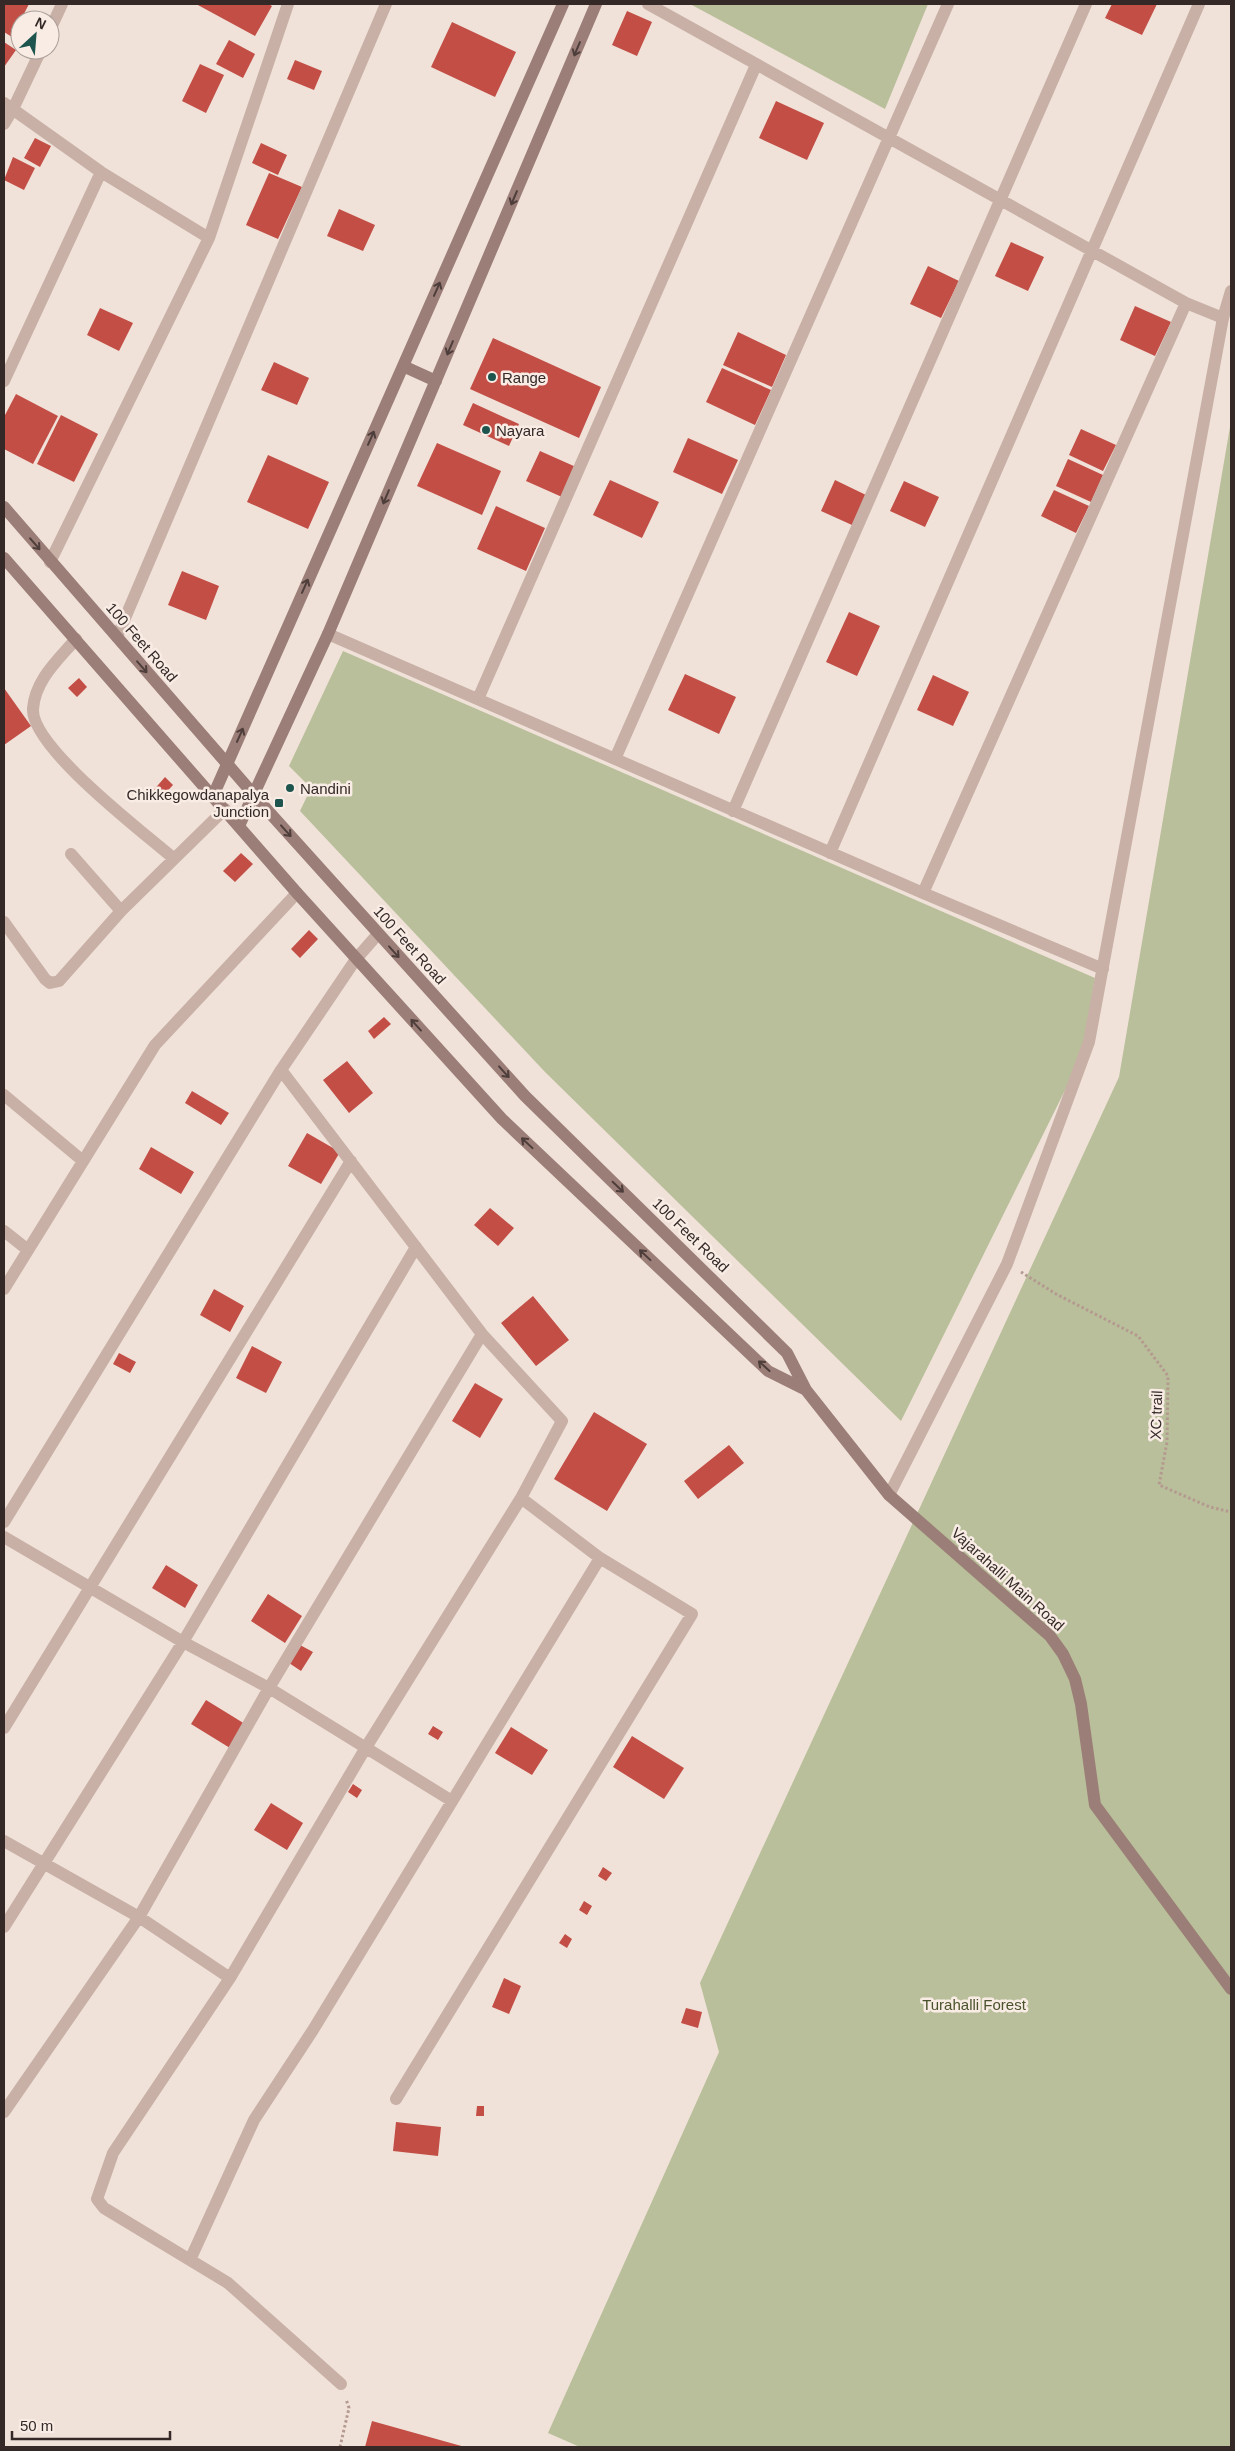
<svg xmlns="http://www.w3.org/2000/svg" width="1235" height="2451" font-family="Helvetica,sans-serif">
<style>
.green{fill:#b9bf9a}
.building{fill:#c24e46}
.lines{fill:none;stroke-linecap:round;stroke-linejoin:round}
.path{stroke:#b49990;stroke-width:3;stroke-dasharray:2.5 2.5;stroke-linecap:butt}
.minor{stroke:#c8b0a6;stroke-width:12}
.tertiary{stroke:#c8b0a6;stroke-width:12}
.secondary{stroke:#9b7e77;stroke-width:12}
.oneway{stroke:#4e3e3b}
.poi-dot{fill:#1e544e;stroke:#f8ece5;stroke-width:2}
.labels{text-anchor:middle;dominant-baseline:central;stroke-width:5;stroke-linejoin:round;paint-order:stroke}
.poi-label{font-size:15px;fill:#342927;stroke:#f8ece5;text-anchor:start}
.street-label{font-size:15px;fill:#342927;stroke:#f8ece5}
.park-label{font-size:15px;fill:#4a522b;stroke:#f8ece5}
</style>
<rect width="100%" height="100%" fill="#f0e2d9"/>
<path class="green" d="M690 4H928L885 109Z
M1231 421V2447H580L548 2433 719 2052 700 1983 1119 1077Z
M343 651 1095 978 1081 1058 901 1421 545 1072 300 811 311 788 289 766Z"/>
<path class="building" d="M4 4H29L12 37 4 32Z
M196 4H268L272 6 255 36Z
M1112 4H1157L1142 35 1105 18Z
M627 11 652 22 637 56 612 45Z
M452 22 516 52 495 97 431 67Z
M229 40 255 54 243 78 216 64Z
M4 42 16 50 4 67Z
M295 60 322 71 314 90 287 79Z
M200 64 224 75 206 113 182 101Z
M776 101 824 123 807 160 759 138Z
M35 138 51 146 40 167 24 158Z
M261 143 287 155 278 175 252 163Z
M13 157 35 168 24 190 4 180Z
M269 173 302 187 278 239 246 225Z
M339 209 375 225 363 251 327 236Z
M1011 242 1044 257 1028 291 995 276Z
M928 266 959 281 941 318 910 304Z
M1135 306 1171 322 1155 356 1120 340Z
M100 308 133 323 119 351 87 335Z
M738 332 786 355 772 387 723 365Z
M493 338 601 387 579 438 470 389Z
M274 362 309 378 297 405 261 390Z
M722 368 771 390 755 425 706 402Z
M16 394 58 416 33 464 4 449V417Z
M473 403 519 424 509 446 463 425Z
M61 415 98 434 74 482 37 464Z
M1081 429 1116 445 1103 471 1069 455Z
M688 438 738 460 722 494 673 472Z
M437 443 501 471 482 515 417 486Z
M540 451 576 467 562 497 526 481Z
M268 455 329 482 308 529 247 502Z
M1068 459 1103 475 1091 502 1056 486Z
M610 480 659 502 642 538 593 515Z
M835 480 866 495 852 525 821 511Z
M904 481 939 497 925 527 890 511Z
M1054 490 1089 506 1076 533 1041 516Z
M496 506 545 528 526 571 477 549Z
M182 571 219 586 206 620 168 605Z
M849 612 880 626 857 676 826 662Z
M685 674 736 697 719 734 668 710Z
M933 675 969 692 953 726 917 710Z
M79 678 87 687 77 697 68 688Z
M4 688 31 726 4 745Z
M165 777 173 785 160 799 152 792Z
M241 853 253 864 235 882 223 871Z
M309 930 318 939 300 958 291 949Z
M384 1017 391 1024 374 1039 368 1031Z
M347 1061 373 1093 349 1113 323 1080Z
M192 1091 229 1113 221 1125 185 1103Z
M307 1133 340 1152 321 1184 288 1166Z
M151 1147 194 1172 181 1194 139 1169Z
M490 1208 514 1228 498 1246 474 1225Z
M214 1289 244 1306 230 1332 200 1315Z
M533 1296 569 1340 536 1366 501 1323Z
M252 1346 282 1362 266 1393 236 1378Z
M119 1353 136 1362 130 1373 113 1364Z
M475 1383 503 1399 480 1438 452 1421Z
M594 1412 647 1444 607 1511 554 1479Z
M729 1445 744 1463 698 1499 684 1481Z
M166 1565 198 1585 185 1608 152 1588Z
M268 1594 302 1616 285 1643 251 1621Z
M300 1645 313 1652 301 1671 289 1663Z
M206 1700 245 1724 230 1748 191 1724Z
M433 1726 443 1732 438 1740 428 1734Z
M511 1727 548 1750 532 1775 495 1753Z
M632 1736 684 1768 664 1799 613 1767Z
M353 1784 362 1790 357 1798 348 1792Z
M271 1803 303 1823 287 1850 254 1830Z
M603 1867 612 1873 606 1881 598 1876Z
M584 1901 592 1906 587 1915 579 1910Z
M565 1934 572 1939 567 1948 559 1943Z
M504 1978 521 1986 509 2014 492 2007Z
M686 2008 702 2012 698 2028 681 2023Z
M477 2106H484V2116H476Z
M396 2122 441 2127 438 2156 393 2151Z
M372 2421 465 2447H365Z"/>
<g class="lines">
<path class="path" d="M1021 1272 1056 1294 1138 1336 1168 1376 1167 1442 1159 1485 1210 1507 1231 1512
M340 2447 349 2408 346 2399"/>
<path class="minor" d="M648 4 1186 303 1223 318
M50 30 62 4
M4 103 101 172 209 238
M4 124 13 109 41 50
M4 381 101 172
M50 562 209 238 288 4
M328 634 923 893 1103 969
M117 637 386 4
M76 639C58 660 35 680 33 709 31 747 143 832 173 858
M478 699 756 65
M615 759 948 4
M733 811 1086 4
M830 853 1199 4
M71 854 121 911
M923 893 1186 303
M4 922 45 979 50 983 59 981 121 911 225 809
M281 1070 482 1334 562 1421 521 1498 600 1558 692 1614 396 2099
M4 1095 83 1161
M4 1231 28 1250
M4 1289 155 1045 297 893
M4 1522 281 1070 356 959 378 934
M4 1537 183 1642 269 1688 452 1801
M4 1728 351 1161
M4 1841 139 1917 230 1978
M4 1927 183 1642 416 1247
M4 2112 139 1917 269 1688 482 1334
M190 2260 254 2120 313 2030 600 1558
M341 2384 228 2283 104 2208 97 2199 113 2153 230 1978 365 1749 521 1498"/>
<path class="tertiary" d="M889 1495 1007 1264 1089 1042 1223 318 1231 291"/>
<path class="secondary" d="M403 366 436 381
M4 507 269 812 525 1096 787 1353 806 1390 889 1495 1050 1636 1063 1654 1075 1679 1081 1704 1095 1805 1231 1989
M4 558 297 893 502 1119 768 1371 806 1390
M213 796 563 4
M239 826 328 634 596 4"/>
</g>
<defs><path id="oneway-shaft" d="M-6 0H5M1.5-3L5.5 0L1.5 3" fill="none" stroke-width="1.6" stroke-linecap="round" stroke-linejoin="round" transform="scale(1.25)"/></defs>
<g class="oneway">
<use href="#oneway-shaft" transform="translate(577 49) rotate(113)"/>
<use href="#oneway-shaft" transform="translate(514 198) rotate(113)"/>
<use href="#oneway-shaft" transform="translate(437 289) rotate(-66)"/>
<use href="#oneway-shaft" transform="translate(450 348) rotate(113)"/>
<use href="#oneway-shaft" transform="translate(371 438) rotate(-66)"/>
<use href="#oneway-shaft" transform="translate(386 497) rotate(113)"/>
<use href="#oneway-shaft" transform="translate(35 544) rotate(49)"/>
<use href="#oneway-shaft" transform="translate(305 586) rotate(-66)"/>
<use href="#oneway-shaft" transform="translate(142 667) rotate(49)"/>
<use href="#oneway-shaft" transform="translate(240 735) rotate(-66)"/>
<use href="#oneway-shaft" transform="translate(286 831) rotate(48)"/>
<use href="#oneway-shaft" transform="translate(394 952) rotate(48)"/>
<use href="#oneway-shaft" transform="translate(416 1025) rotate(-132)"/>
<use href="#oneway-shaft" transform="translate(504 1072) rotate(48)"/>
<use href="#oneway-shaft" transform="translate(527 1143) rotate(-137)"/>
<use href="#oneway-shaft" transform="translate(618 1187) rotate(44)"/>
<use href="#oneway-shaft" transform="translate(645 1255) rotate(-137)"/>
<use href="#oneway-shaft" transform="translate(764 1366) rotate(-138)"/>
</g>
<g class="poi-dot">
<circle cx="492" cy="377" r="5"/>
<circle cx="486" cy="430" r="5"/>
<circle cx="290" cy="788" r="5"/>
<rect x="274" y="798" width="10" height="10" rx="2.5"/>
</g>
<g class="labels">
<g class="poi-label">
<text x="502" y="377">Range</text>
<text x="496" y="430">Nayara</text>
<text x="300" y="788">Nandini</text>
<text x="269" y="794" text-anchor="end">Chikkegowdanapalya<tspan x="269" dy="17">Junction</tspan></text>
</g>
<g class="street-label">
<text transform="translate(142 642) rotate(49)">100 Feet Road</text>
<text transform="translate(410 945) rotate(48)">100 Feet Road</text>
<text transform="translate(691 1235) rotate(44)">100 Feet Road</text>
<text transform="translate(1156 1415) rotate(-88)">XC trail</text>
<text transform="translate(1008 1579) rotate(42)">Vajarahalli Main Road</text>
</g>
<g class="park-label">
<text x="974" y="2004">Turahalli Forest</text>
</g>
</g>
<rect width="1235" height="2451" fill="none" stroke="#342927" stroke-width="10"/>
<g transform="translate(35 35) rotate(26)"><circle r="24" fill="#f8ece5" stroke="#aa9e99"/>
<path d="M0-4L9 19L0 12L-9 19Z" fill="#1e544e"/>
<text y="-8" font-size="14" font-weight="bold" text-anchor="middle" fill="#342927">N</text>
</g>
<path d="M12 2431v8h158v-8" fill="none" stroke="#342927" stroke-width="2.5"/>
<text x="20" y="2431" font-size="15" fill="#342927" stroke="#f8ece5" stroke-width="4" paint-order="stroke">50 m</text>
</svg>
